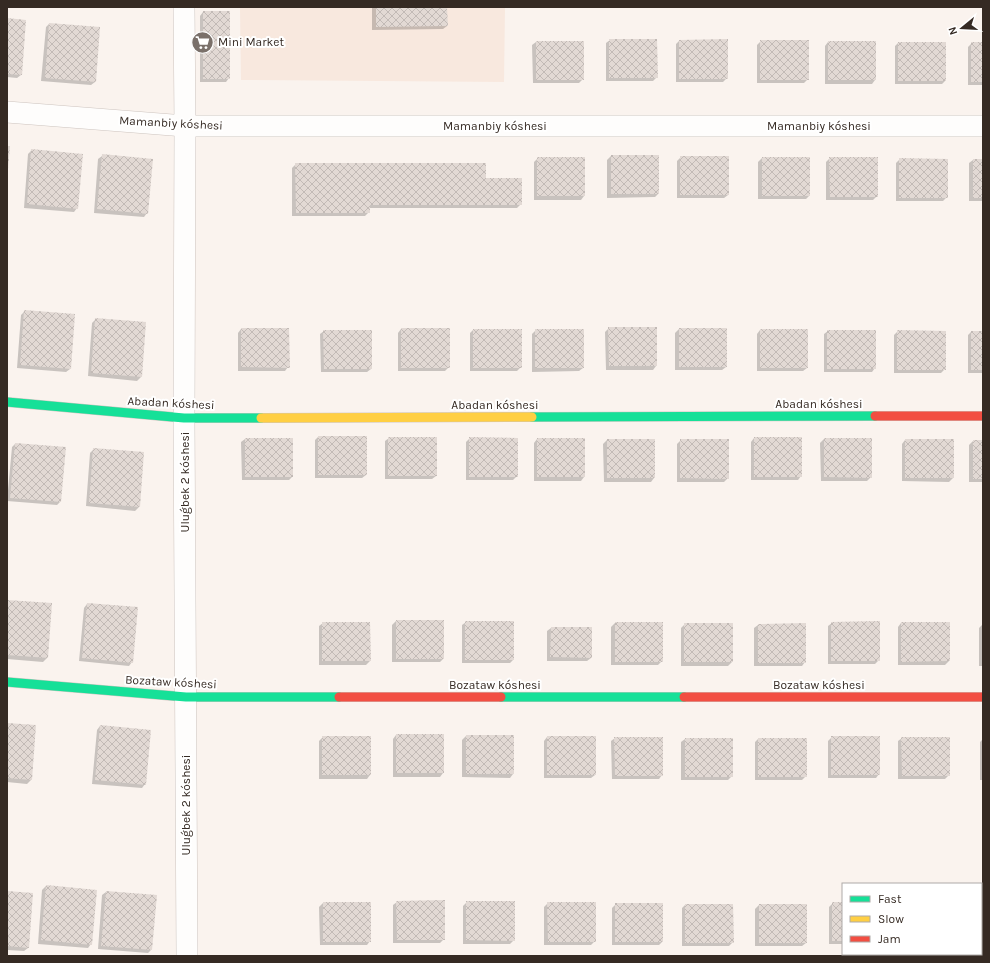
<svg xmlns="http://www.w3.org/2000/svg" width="990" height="963" font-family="Karla,sans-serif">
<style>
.built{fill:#f8e8de}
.shadow{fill:#0003}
.building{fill:url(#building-cross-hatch)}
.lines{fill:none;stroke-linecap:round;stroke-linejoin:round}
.street-casing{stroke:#cdc4bf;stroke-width:22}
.fast-casing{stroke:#cdc4bf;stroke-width:10}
.slow-casing{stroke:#cdc4bf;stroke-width:10}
.jam-casing{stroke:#cdc4bf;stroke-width:10}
.street{stroke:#fefdfc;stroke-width:21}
.fast{stroke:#16e098;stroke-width:9}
.slow{stroke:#ffcf43;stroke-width:9}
.jam{stroke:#f24e42;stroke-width:9}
.labels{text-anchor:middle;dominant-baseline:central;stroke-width:4;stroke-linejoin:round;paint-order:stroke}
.poi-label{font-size:12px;fill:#352a23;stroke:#fff;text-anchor:start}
.street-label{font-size:12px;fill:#352a23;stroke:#fff}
</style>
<defs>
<pattern id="building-cross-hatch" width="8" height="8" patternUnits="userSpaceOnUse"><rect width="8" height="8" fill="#e2d9d4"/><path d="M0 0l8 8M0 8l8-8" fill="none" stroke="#c2bab6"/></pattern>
</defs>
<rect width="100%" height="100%" fill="#faf3ee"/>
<path class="built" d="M240 7H505L504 82 241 80Z"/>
<path class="shadow" d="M372 7H446L447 26 443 29 372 30Z
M203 12 229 78 226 82H200V16Z
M7 19 21 75 17 78 7 77Z
M49 24 95 82 91 85 41 81 46 27Z
M610 40 657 77 653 81H606V43Z
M679 41 727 78 723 82H676V44Z
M761 41 808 79 804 83H757V45Z
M536 42 583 79 579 83H533L532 45Z
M828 42 875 80 872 84H825V46Z
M898 43 945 81 942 84H895V46Z
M972 43H983V85H968V47Z
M32 150 77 208 74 212 24 208 28 154Z
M102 156 147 213 144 217 94 213 98 159Z
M611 156 658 194 655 197 607 198V160Z
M681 157 728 195 724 198H677V161Z
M538 158 584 196 581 200H534V162Z
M762 158H809V196L806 199H758V162Z
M830 158 877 196 873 200H826V162Z
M900 159 947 197 943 201H896V163Z
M973 160H983V201H969V163Z
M296 164 485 179 521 204 517 208H369V212L365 216H292V168Z
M25 311 70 369 66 372 17 368 21 315Z
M96 319 145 323 141 377 137 381 88 376 92 323Z
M609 328 656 366 653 370H606L605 332Z
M241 329 288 367 285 371H238V333Z
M401 329 449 367 445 371H398V333Z
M679 329 726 367 722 370H675V333Z
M473 330 521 367 517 371H470V333Z
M536 330 583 368 579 371 532 372V334Z
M760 330 807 368 803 371H757V334Z
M324 331 371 369 367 372H321L320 334Z
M828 331 875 368 872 372H824V334Z
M898 331 945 369 941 373H894V335Z
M971 332H983V373H968V335Z
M318 437 366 475 362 478H315V440Z
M389 438 436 476 432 479H385V441Z
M470 438 517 476 513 480H466V442Z
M754 438 801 476 798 480H751V442Z
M245 439H292V477L289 480H242L241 442Z
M537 439H584V477L581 481H534V443Z
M824 439 871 477 867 481H821L820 443Z
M607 440H654V478L651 482H604L603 444Z
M681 440 728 478 724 482H677V444Z
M905 440 953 478 949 482 902 481V444Z
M973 441H983V482H969V445Z
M15 444 60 502 57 505 7 501 12 447Z
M94 449 143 453 139 507 135 511 86 506 90 453Z
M7 601 51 604 47 658 43 662 7 659Z
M87 604 132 662 129 666 79 661 84 608Z
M396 621 443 659 440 662H392V625Z
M466 622 513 660 510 663H462V625Z
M323 623 370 661 366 665H319V626Z
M615 623H662V661L658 665H611V627Z
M832 623 879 660 875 664H828V626Z
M901 623H949V661L945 665H898V627Z
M685 624 732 662 728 666H681V628Z
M983 624V666H979V628Z
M758 625 805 662 802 666H754V628Z
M551 628 591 658 587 661H547V631Z
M7 724 35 726 31 780 27 784 7 782Z
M100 726 145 784 142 788 92 784 97 730Z
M396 735 443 773 440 777H393V739Z
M466 736 513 774 510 778 462 777V740Z
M323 737H370V775L367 779H319V741Z
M547 737 595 775 591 778H544V741Z
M832 737 879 774 876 778H828V741Z
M615 738 662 775 659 779H612L611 741Z
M902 738 949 775 945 779H898V741Z
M685 739 732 776 728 780H681V742Z
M758 739 806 776 802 780H755V742Z
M983 739V780H980V742Z
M46 886 91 944 88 948 38 944 42 890Z
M7 892 28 948 24 951 7 950Z
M106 892 151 950 148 953 98 949 102 895Z
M397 902 444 939 440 943H393V905Z
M467 902 514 940 510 944H463V906Z
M323 903 370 941 367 945H320L319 907Z
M548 903 595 941 591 945H544V907Z
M833 903H843V944H829V907Z
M616 904 662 942 659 945H612V908Z
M685 905 733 942 729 946H682V908Z
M759 905 806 943 802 946H755V909Z
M983 905V946H981V907Z"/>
<path class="building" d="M376 7H447L448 26 376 27Z
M203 11H230V79H203Z
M7 18 26 20 22 75 7 74Z
M49 23 100 27 96 82 45 78Z
M609 39H657L658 78H609Z
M728 39V79H679V40Z
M760 40H809V80H760Z
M536 41H584V80H536Z
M828 41H876V80H828Z
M898 42H946V81H898Z
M971 42H983V82H971Z
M7 146H10L8 169H7Z
M31 149 83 154 78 209 27 204Z
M102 154 153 159 148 214 97 209Z
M611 155H659V194H611Z
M680 156H729V195H680Z
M537 157H585V196H537Z
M762 157H810V196H762Z
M829 157H878V197H830Z
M899 158 948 159V198H899Z
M973 159H983V198H973Z
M295 163H486V178H522V205H370V213H296Z
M24 310 75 314 71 369 20 365Z
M95 318 146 322 142 377 91 373Z
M608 327H657V366H609Z
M241 328H289L290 368 241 367Z
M401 328H450V368H401Z
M679 328H727V367H679Z
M473 329H522V368H473Z
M535 329H584V368H535Z
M760 329H808V368H760Z
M323 330H372V369H324Z
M827 330H876V369H827Z
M897 330 946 331V370H897Z
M971 331H983V370H971Z
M318 436H367V475H318Z
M388 437H437V476H388Z
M469 437 518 438V477H469Z
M754 437H802V477H754Z
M245 438H293V477H245Z
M537 438H585V477H537Z
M824 438H872V478L824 477Z
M607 439H655V478H607Z
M680 439H729V479L680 478Z
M905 439H954V478H905Z
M973 440H983V479H973Z
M15 443 66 447 61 502 10 498Z
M93 448 144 452 140 507 89 503Z
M7 600 52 603 48 658 7 655Z
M87 603 138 607 133 663 82 658Z
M396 620H444V659H396Z
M465 621H514V660H465Z
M880 621V661H831V622Z
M322 622H370L371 661H322Z
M615 622H663V662H615Z
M901 622H950V661L901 662Z
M684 623H733V662H684Z
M806 623V663H758V624Z
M551 627H592V658L550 657Z
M7 723 36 725 32 780 7 778Z
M100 725 151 730 146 785 95 780Z
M396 734H444V773H396Z
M466 735H514V774H466Z
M322 736H371V775H322Z
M547 736H596V775H547Z
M831 736H880V775H831Z
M614 737H663V776H615Z
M901 737H950V776H902Z
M685 738H733V777H685Z
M758 738H807V777H758Z
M46 885 97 890 92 945 41 940Z
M7 891 33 893 29 948 7 946Z
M106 891 157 895 152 950 101 946Z
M445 900V940H397L396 901Z
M466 901H515V941L466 940Z
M323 902H371V942H323Z
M547 902H596V942H548Z
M832 902H843V941H832Z
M615 903H663V942H615Z
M685 904H733L734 943H685Z
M759 904H807V943H759Z"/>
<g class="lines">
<defs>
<path id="street" d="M184 7 185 126 184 418 187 956
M7 112 185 126H983"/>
<path id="fast" d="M7 402 184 418H261
M532 417 875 416
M7 682 186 697H339
M501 697H684"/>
<path id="slow" d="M261 418 532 417"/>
<path id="jam" d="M875 416H983
M339 697H501
M684 697H983"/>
</defs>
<use href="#street" class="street-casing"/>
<use href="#fast" class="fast-casing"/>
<use href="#slow" class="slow-casing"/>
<use href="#jam" class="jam-casing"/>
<use href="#street" class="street"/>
<use href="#fast" class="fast"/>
<use href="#slow" class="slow"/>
<use href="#jam" class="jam"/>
</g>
<defs>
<symbol id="supermarket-disc" viewBox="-11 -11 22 22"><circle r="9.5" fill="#7a706a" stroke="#fff"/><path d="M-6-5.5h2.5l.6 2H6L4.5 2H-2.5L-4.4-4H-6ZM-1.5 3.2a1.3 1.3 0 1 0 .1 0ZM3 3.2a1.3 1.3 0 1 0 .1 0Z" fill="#fff"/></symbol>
</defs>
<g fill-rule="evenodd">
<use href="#supermarket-disc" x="190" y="30" width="25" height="25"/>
</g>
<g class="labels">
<g class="poi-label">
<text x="218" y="42">Mini Market</text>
</g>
<g class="street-label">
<text transform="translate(171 123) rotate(3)">Mamanbiy kóshesi</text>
<text x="495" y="126">Mamanbiy kóshesi</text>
<text x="819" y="126">Mamanbiy kóshesi</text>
<text transform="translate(171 403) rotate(3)">Abadan kóshesi</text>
<text x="819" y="404">Abadan kóshesi</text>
<text x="495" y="405">Abadan kóshesi</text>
<text transform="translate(185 482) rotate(-90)">Uluǵbek 2 kóshesi</text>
<text transform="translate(171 682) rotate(3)">Bozataw kóshesi</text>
<text x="495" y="685">Bozataw kóshesi</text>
<text x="819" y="685">Bozataw kóshesi</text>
<text transform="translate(186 805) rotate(-90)">Uluǵbek 2 kóshesi</text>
</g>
</g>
<rect width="990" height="963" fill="none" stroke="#352a23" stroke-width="16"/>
<rect x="842" y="883" width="140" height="72" fill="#ffffff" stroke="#aeaaa7"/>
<rect x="850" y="896" width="20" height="6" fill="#16e098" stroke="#aeaaa7"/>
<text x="878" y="903" font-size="12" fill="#352a23">Fast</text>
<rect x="850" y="916" width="20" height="6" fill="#ffcf43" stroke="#aeaaa7"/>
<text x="878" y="923" font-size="12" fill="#352a23">Slow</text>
<rect x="850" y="936" width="20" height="6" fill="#f24e42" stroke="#aeaaa7"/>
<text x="878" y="943" font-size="12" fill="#352a23">Jam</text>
<g transform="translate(962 28) rotate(252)" stroke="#ffffff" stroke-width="3" paint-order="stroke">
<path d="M0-3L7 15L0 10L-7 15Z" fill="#352a23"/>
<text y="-6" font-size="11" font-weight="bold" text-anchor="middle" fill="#352a23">N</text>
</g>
</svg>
